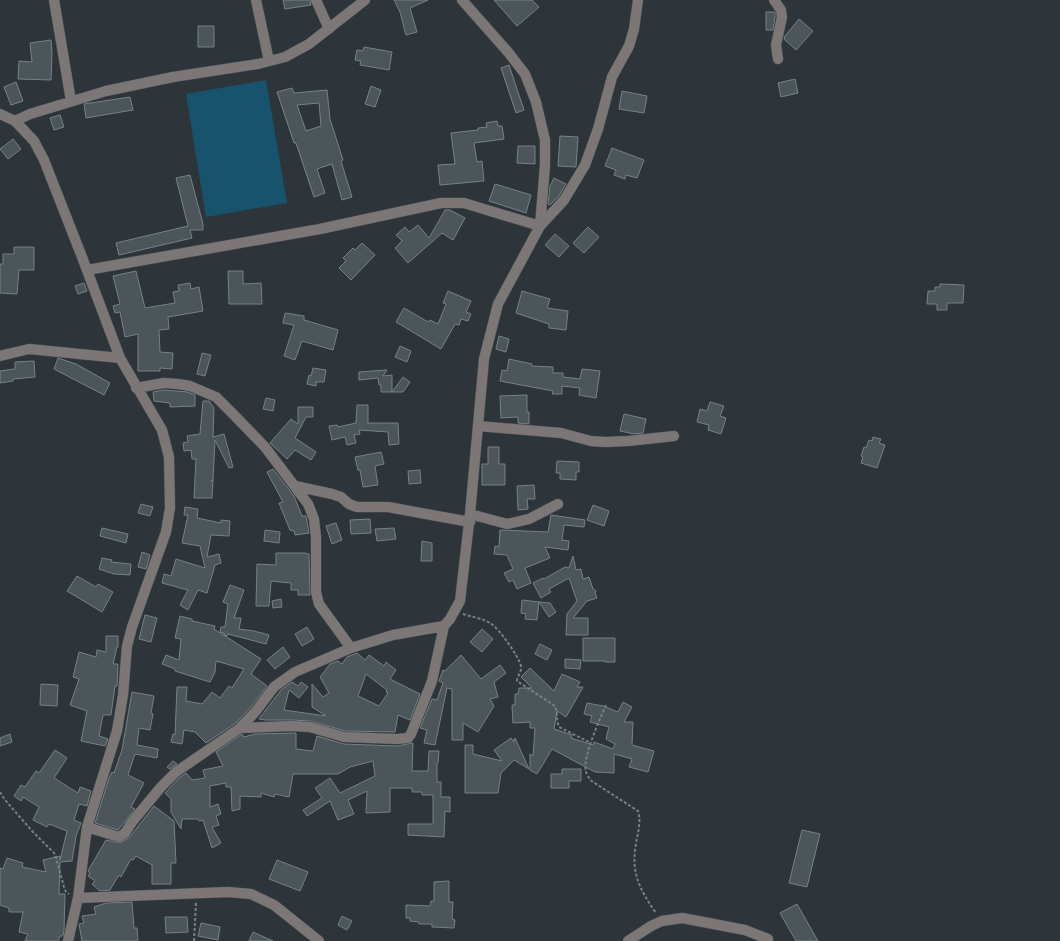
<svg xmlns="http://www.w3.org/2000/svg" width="1060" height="941" font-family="'Libre Baskerville',serif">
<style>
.green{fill:#17536d}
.building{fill:#4c555a;stroke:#778186;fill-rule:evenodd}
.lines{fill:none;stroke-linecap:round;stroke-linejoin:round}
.minor-casing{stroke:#4b5257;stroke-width:11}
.path{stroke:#798084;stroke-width:2;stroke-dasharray:3 2;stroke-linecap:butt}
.minor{stroke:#7c7776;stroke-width:10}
</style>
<rect width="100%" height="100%" fill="#2d353a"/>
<path class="green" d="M266 80 287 203 206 217 186 94Z"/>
<path class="building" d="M283 0H310L311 5 285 9Z
M394 0H428L410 8 417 32 406 35 400 12Z
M494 0H532L539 7 517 26Z
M766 12H775V17L773 30H766Z
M799 19 813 31 796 50 784 39 785 36Z
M198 26H214V47H198Z
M51 40 52 53 51 80 18 79 19 61 32 62 30 43Z
M364 47 392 52 389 70 360 65 361 61 355 60 357 50 363 51Z
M509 65 524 110 516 113 501 68Z
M795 79 798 93 781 97 778 83Z
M16 82 23 101 11 105 4 87Z
M371 86 381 90 375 107 365 104Z
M292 88 294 93 327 90 330 119 343 160 341 161 352 197 342 200 332 164 317 169 325 193 314 197 296 143H294L277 92ZM319 103 321 126 306 131 297 105Z
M622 91 647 96 644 113 619 109Z
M130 97 133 110 86 118 84 104Z
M60 115 64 127 54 130 50 118Z
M497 121 498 126H502L504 139 474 143 477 162 482 161 484 181 440 185 438 165 455 164 451 133 478 130V128L487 127 486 123Z
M560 136 578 137 576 167 558 166Z
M13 139 21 149 8 159 0 149Z
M518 146H535V164L517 163Z
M612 148 644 160 637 178 626 175 625 179 614 175 616 170 605 166Z
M190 175 203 224V230H190L192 238 119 255 116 243 188 226 176 178Z
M554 178 566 184 559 196 550 205 548 204 550 186Z
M495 184 531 195 526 213 489 201Z
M445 210H450L465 218 453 240 442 233 408 263 395 248 402 241 396 235 405 227 409 232 418 225 429 238Z
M588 227 599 237 584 253 573 243Z
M555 234 569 246 559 257 545 245Z
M362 243 375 255 351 280 339 268 346 261 343 258 353 248 355 250Z
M14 247H34V270H19L17 294 0 293V264H3V254H14Z
M136 271 145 308 175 303 173 292 179 291 178 285 190 283 191 289 199 287 203 311 168 317 169 329 159 330 160 352 173 353 172 369 160 368V371H138V334L125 337 120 312 115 313 113 306 120 304 113 276Z
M228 271H243V284L261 283 262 304H229Z
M84 283 87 291 78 294 75 286Z
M940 284 964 285 963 303H947V310H937V304H927L928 291H935V287H940Z
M448 291 471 301 466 312 471 314 468 321 461 319 459 325 455 324 441 349 396 322 404 308 428 322 430 320 438 324 446 304 443 303Z
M522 291 550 299 547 308 568 311 566 330 549 328V324L516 313Z
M285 313 304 316V320L338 330 333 350 302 341 295 360 284 356 294 325 283 323Z
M499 336 509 339 506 352 496 349Z
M400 346 411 351 407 362 395 357Z
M202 353 211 355 205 376 197 374Z
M58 358 76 364 110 383 104 395 54 369Z
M509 359 532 364V366L553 367V373H563V377L580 379 582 369 600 371 596 398 579 395 580 388 562 386V394H552L553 391 500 381 502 370 507 371Z
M34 361 35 377 13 379V381L0 383V371L15 369V362Z
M313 368 326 370 324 382H316V386L307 384 309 375 311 376Z
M387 370 383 376 392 375V392L403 377 410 382 403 392H381V385H379L378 378 359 380V372Z
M164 390 188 392 195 395V406L170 407V403L154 401 153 392Z
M527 395V412H529V424L518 423V417L501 418 500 396Z
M266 398 275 400 273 411 263 409Z
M203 401H209L214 408 213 437 224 434 233 467 229 468 215 440 213 480 211 481 213 480 212 498H194L196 459H192L191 450 184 451 183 443 188 442 187 436 200 434Z
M710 402 724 406 720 416 726 418 721 434 708 430 709 425 697 422 700 409 707 411Z
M357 405H368V423H398L399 444 389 445 388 432 359 430 360 434 354 435 356 443 347 445 345 437 332 440 329 426 337 425 338 427 356 423Z
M298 407H313V417H306L295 438 316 452 311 460 295 450 287 459 270 443 291 419 298 424Z
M624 414 646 419 643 433 634 434 620 431Z
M873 437 881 439 879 443 885 445 877 468 861 463 863 457 861 456 864 447 866 448 869 440 872 441Z
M488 447H499V464H505V485H482V464H488Z
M381 452 384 464 375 466 378 485 363 487 360 470H358L355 457Z
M557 461 579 462V472H576V480L560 479V473H556Z
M273 469 294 496 302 516H306L309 533 295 535 294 531 290 530 279 503 283 502 267 472Z
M420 470 421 483 409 484 408 471Z
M534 485 535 499H527L528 509 518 510 517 486Z
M141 504 153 507 150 516 138 513Z
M593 505 609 511 604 526 587 520Z
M185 507 198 509 197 518 221 523V520L230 521 229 536 211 535 207 557 219 554 221 563 215 565 207 593 198 590 188 610 180 605 188 590 162 583 164 574 171 576 176 559 205 568 200 546 182 543 188 515H184Z
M551 515 585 520 584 527 564 525 562 540 569 541 568 550 545 547 550 558 525 568 531 583 517 589 513 580 509 582 504 573 513 569 507 555 494 554 495 546 499 547 500 530 548 532Z
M370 519 371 533 351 534 350 520Z
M336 523 342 540 332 544 326 526Z
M102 528 128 534 126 543 100 536Z
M394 528 396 539 377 541 375 529Z
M265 530 280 532 279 543 264 541Z
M422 541 432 543V561H421Z
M142 552 150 555 146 569 138 567Z
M276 553H306L307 554H309L310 595H298V590H291V583L271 581 269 606H256L257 564 276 565Z
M573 556 576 570 581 569 583 579 589 577 593 589 596 591 595 593 597 598 587 601 573 618H588V635H566L567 614 577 601 569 578 549 589 551 592 541 598 533 583 543 578 544 579 565 567 569 568Z
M102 558 112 560 111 562 131 564 130 575 114 574 99 569Z
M77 576 96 587 98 584 113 592 102 612 67 591Z
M230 585 244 590 234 618H241L239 629 254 631 269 635 266 644 228 634 227 636 224 635V633L220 632 221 627H225L228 604 223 602Z
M281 599 282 607 273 608 272 601Z
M522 600 539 602 537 620 525 619 526 614 521 613Z
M539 602 550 603 556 612 549 617Z
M145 615 157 618 151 642 139 639Z
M180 616 192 619V621L215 626 214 629 261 659 251 674 267 686 251 707 236 723 206 743 195 732 184 730 182 744 171 742 173 734 175 735 177 687H187L186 701 202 704 212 692 220 698 229 686 232 688 244 669 216 661 215 672 210 682 175 671V669L162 664 166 655 179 660 181 639 175 638Z
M307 627 314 639 302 646 295 634Z
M482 629 493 639 482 652 470 642Z
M106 636H118V647H117L113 664H118L117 686H115L111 715H103L99 736 108 739 105 746 81 741 87 711 70 705 79 679 73 677 79 652 96 657 97 650 106 652Z
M583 638H615V662H605V661H583Z
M540 644 552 650 547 660 535 654Z
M283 647 290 657 275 669 267 660Z
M357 653 365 660 369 655 384 666 386 662 396 670 390 679 420 694 410 720 398 715 395 732 345 731 310 721 291 720H265L259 719 281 690 292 682 298 686 301 682 308 687 299 698 289 690 284 710 326 716 312 707V684L323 697 329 693 320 677 330 664 338 661 342 664 347 657ZM366 674 387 690 386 692 388 693 379 706 358 696Z
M461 655 481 679 500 665 506 673 494 682 498 697 490 699 494 706 478 732 463 723V740H452V689L447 688 435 745 424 743 427 730 420 728 432 699 437 700 443 683 439 681 443 670 445 671Z
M565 659 581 660 580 669 565 668Z
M530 668 554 691 562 674 580 682 577 687H583L566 717 557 711 554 729 572 735 571 738 593 745 594 742 613 749 615 744 606 739 609 727 590 722 592 716 584 714 587 703 603 706 618 712 623 702 632 707 624 722H633L632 745 654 751 648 772 629 767 632 759 614 754V773L595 772 552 749 537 774 530 770V754L533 756 535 728H530V722L513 723 512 705H515V694H518L519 688H532L521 677Z
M41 684 58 685 57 706 40 705Z
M132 692 154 696 151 713 153 714 150 730 139 728 137 745 158 749 157 758 135 754 128 775 144 783 131 807 135 809 118 830 95 823 109 778 112 772 114 773 122 750Z
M296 733V749L313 751 317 736 344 744 397 746 413 743 412 771H428L429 751H439L438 763H437V782H441V797H450V812L445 811 444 837 408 835V824H433V795H422V792H412V788H390V812L366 813 367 791 348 800 354 814 338 820 330 801 307 816 303 810 322 798 315 788 330 778 340 793 375 776 373 761 350 767 338 774H293L289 797 275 794 274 797 261 793V797L240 796V809L232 811 231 787H226V783L210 786V807L218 804 221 814 216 816 219 825 212 827 221 843 212 848 203 820 199 821 198 819H182L181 829 171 812V799L165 793 180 777 186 773 192 780 205 778 203 770 223 766 216 752 242 734 244 737 255 734Z
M10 734 12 742 0 746V738Z
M511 738 514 742V739L515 738 529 769 514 760 501 773 498 793H465V745H473V754L502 761 494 750Z
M55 750 67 758 54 778 78 793 80 787 91 791 87 806 79 804 74 820 81 823 76 836 72 861 60 862 59 894H65L64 930 63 936H60L58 941H25L28 934 19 932 23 912H9V908L0 905V868L3 869 7 858 23 863 22 867 46 872 43 860 60 856V860L67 831 49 824 47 827 33 820 39 807 23 797 21 801 14 796 21 785 25 787 36 771 39 773Z
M173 761 177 764 170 769 167 767Z
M562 769H581V781H569V788H551V774H562Z
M154 806 174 821 176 863H171V884H152V865L136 856 133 860 131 859 121 877 119 875 110 890 100 891 92 884 95 881 88 876 90 873 88 871 106 840 120 843 129 838Z
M802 830 820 834 807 887 789 883Z
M277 860 308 872 300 891 269 879Z
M449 881V902H453L452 919 455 920 454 928 432 927V924H419V922L410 921V918H406V905L430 906 431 901H434V882Z
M132 902 134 928H137L138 941H82L79 924 84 923 82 916 96 914 94 907 106 903Z
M797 904 818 941H796L780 913Z
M342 916 352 921 347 930 338 925Z
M165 917H187L188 932 166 933Z
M201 923 220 927 218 940 198 936Z
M253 932 273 941H249Z"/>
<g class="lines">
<defs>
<path id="minor" d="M54 0 71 101
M256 0 269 61
M316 0 329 29
M774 0 781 10 782 17 776 45 778 59
M0 114 15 121 34 141 44 160 82 257 120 358 162 430 169 457 170 508 166 532 132 627 127 646 123 695 117 731 87 827 78 898 68 941
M15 121 30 114 106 91 173 77 258 64 285 57 309 44 365 0
M87 270 320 229 441 203H464L540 226 545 165V140L536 102 525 74 508 52 462 0
M0 356 29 349 120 358
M136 388 164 383 178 384 190 386 216 397 235 416 265 447 308 504 314 519 316 537V592L319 604 351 648
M478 426 561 433 591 441 605 442 628 441 674 436
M295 486 332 494 341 497 349 504 357 507H388L470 522
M470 514 507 524 529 519 558 504
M240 728 291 726 310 727 344 737 397 739 408 738 411 734 432 681 444 626
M87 827 119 837 125 833 132 822 161 787 176 772 240 728 256 711 274 687 295 672 351 648 393 635 444 626 450 619 460 601 470 514 484 359 498 304 540 226 564 200 585 165 598 129 612 77 629 46 634 29 638 0
M78 898 228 892 251 894 274 905 319 941
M628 941 651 926 662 921 682 918 745 930 768 939"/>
</defs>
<use href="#minor" class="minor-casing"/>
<path class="path" d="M463 614C472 617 482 618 490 623 499 628 519 657 521 666 522 672 517 676 517 681L555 706C558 713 556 720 559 727L591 743
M606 705C600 719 582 758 586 771 586 774 589 777 590 780L638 811C642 824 636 838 635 851 632 876 642 893 656 913
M0 792 5 800 33 832 55 854 64 887 66 892 69 894
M194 941 196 903"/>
<use href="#minor" class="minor"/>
</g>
</svg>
